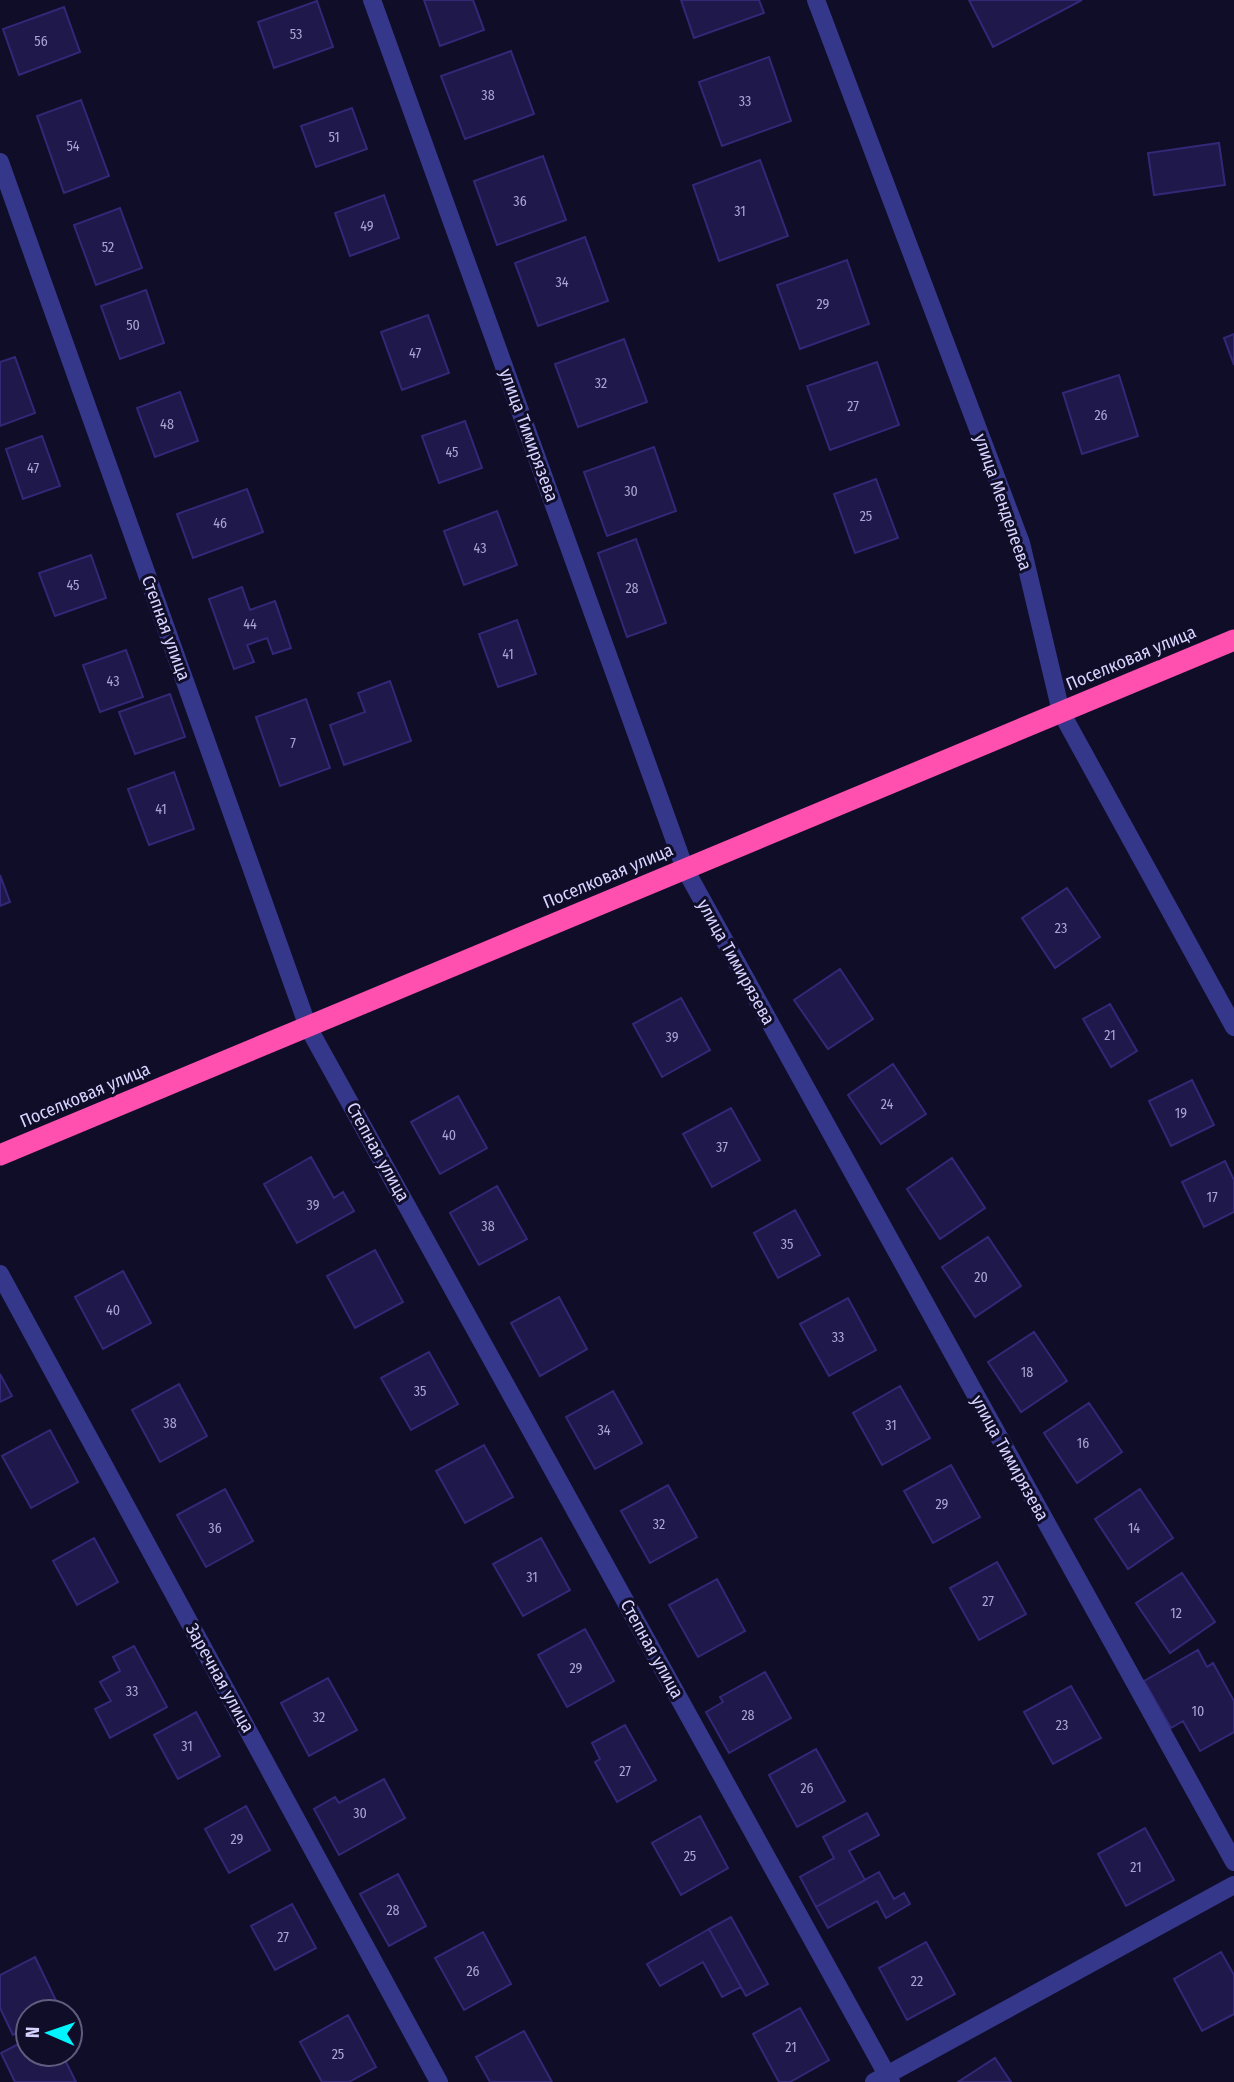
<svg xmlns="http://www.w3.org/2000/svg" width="1234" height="2082" font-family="'Fira Sans Condensed',sans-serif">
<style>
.building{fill:#1f184a;stroke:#332878;stroke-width:2}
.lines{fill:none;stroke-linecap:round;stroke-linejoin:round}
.street{stroke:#35378a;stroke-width:18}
.highway{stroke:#ff4faf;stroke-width:21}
.labels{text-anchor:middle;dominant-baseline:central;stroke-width:6;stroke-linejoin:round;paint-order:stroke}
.number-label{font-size:14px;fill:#a8a5d2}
.street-label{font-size:18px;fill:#d6d4ff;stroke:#100d28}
</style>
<rect width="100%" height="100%" fill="#100d28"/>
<path class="building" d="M424 0H473L484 30 440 46Z
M681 0H759L764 13 694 38Z
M969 0H1082L993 47Z
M317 1 333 47 274 68 258 22Z
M64 7 80 52 19 75 3 29Z
M511 51 534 114 465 139 441 76Z
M769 57 791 121 722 146 699 82Z
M81 100 109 176 64 193 37 116Z
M352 108 367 149 316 167 301 126Z
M1219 143 1225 185 1154 195 1148 153Z
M543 156 566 220 497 245 474 181Z
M760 160 788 236 719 261 693 185Z
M384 195 399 238 350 256 335 213Z
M120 208 142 268 96 285 74 225Z
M585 237 608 301 538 326 515 263Z
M847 260 869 324 800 349 777 285Z
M146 290 164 343 120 359 101 306Z
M428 315 449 373 402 390 381 332Z
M1234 334V365L1224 338Z
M624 339 647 402 578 427 555 364Z
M15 357 35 413 0 426V362Z
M877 362 899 425 830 450 807 386Z
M1119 375 1138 436 1082 454 1063 393Z
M180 392 198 441 155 457 137 408Z
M465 421 482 468 439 483 422 436Z
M42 436 60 486 23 499 6 449Z
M654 447 676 511 607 536 584 472Z
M876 479 898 538 855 553 834 494Z
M247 489 263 532 193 558 177 514Z
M497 511 517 565 464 585 444 531Z
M636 539 666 623 627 637 598 553Z
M91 555 106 598 55 616 39 573Z
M242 587 250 610 275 601 291 648 273 654 267 638 247 645 254 662 234 669 209 599Z
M517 620 536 674 498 687 479 634Z
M126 650 143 697 100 712 83 665Z
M390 681 411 741 344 765 330 725 365 712 358 693Z
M170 694 185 737 135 754 119 712Z
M306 699 330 768 280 786 256 717Z
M174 772 194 829 149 845 128 789Z
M0 875 10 902 0 906Z
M1067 888 1100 937 1055 968 1022 918Z
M840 969 873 1019 828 1049 794 1000Z
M681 998 710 1050 662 1077 633 1024Z
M1110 1004 1137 1051 1111 1067 1083 1019Z
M893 1064 926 1114 881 1144 848 1095Z
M1192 1080 1214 1125 1171 1146 1149 1101Z
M458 1096 487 1148 440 1174 411 1122Z
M731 1108 760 1160 712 1187 683 1134Z
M311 1157 334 1198 343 1192 354 1211 297 1243 264 1184Z
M952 1158 985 1208 940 1239 907 1189Z
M1225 1161 1234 1180V1212L1204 1227 1182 1182Z
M497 1186 527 1239 479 1265 450 1213Z
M795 1210 820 1255 778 1278 754 1233Z
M988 1237 1021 1286 975 1317 942 1267Z
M375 1250 403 1302 355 1328 327 1276Z
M123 1271 151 1323 103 1349 75 1297Z
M559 1297 587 1349 540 1376 511 1323Z
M848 1298 876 1350 829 1376 800 1324Z
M1034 1332 1067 1381 1021 1412 988 1362Z
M429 1352 458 1404 411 1430 381 1378Z
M0 1374 12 1396 0 1402Z
M179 1384 207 1436 160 1462 132 1410Z
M900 1386 930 1438 882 1465 853 1413Z
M613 1391 642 1443 595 1469 566 1417Z
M1089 1403 1122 1452 1077 1483 1044 1433Z
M50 1430 78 1482 31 1508 2 1456Z
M484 1445 513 1497 465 1523 436 1471Z
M951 1465 980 1517 933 1543 904 1491Z
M668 1485 697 1537 650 1563 621 1511Z
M225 1489 253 1541 206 1567 177 1515Z
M1140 1489 1173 1538 1128 1569 1095 1519Z
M94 1538 118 1582 77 1605 53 1561Z
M541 1538 570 1590 523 1616 493 1564Z
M997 1562 1026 1614 979 1640 950 1588Z
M1182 1573 1215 1622 1170 1653 1136 1603Z
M717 1579 745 1631 698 1657 669 1605Z
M585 1629 614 1681 567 1707 538 1655Z
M134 1646 167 1707 110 1738 95 1709 111 1701 100 1682 120 1671 113 1657Z
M1198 1650 1207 1667 1213 1663 1234 1701V1732L1200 1751 1183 1721 1171 1728 1144 1681Z
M765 1672 791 1718 729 1753 706 1712 723 1702 720 1697Z
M328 1678 357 1730 309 1756 281 1703Z
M1071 1686 1101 1738 1053 1764 1024 1712Z
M196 1712 220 1756 178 1779 154 1735Z
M625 1725 656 1780 617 1802 595 1762 600 1759 592 1743Z
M816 1749 845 1801 797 1827 769 1775Z
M384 1779 405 1818 339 1855 314 1809 335 1797 339 1803Z
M246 1806 270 1850 229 1873 205 1829Z
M867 1813 879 1835 849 1851 865 1880 816 1907 800 1877 834 1858 823 1837Z
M700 1816 728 1868 681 1895 652 1843Z
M1145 1828 1174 1880 1126 1906 1098 1854Z
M879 1872 894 1899 904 1893 910 1904 886 1918 877 1901 828 1928 816 1907Z
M398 1874 426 1926 389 1946 360 1894Z
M292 1904 316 1948 275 1970 251 1926Z
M731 1917 768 1984 746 1996 709 1929Z
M709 1929 741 1987 722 1997 703 1962 660 1986 647 1964Z
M483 1932 511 1984 464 2010 435 1958Z
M926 1942 955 1994 907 2020 879 1968Z
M1221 1952 1234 1975V2014L1202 2031 1174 1979Z
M35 1957 61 2011 28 2012V2027L13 2035 0 2008V1975Z
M800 2008 829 2060 790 2082H779L753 2034Z
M348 2015 376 2067 349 2082H322L300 2042Z
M524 2031 552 2082H490L476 2057Z
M28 2039V2054H62L76 2082H15L1 2053Z
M995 2058 1011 2082H958Z"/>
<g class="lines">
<path class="street" d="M372 0 685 869 1234 1862
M816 0 1021 543 1061 712 1234 1027
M0 162 308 1027 891 2082
M0 1274 439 2082
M874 2082 1234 1885"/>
<path class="highway" d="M0 1155 1234 640"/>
</g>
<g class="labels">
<g class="number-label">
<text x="296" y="34">53</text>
<text x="41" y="41">56</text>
<text x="488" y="95">38</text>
<text x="745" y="101">33</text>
<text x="334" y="137">51</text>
<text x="73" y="146">54</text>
<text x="520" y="201">36</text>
<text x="740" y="211">31</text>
<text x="367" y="226">49</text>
<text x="108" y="247">52</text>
<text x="562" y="282">34</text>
<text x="823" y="304">29</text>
<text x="133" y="325">50</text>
<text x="415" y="353">47</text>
<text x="601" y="383">32</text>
<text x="853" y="406">27</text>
<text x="1101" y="415">26</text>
<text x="167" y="424">48</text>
<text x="452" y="452">45</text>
<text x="33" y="468">47</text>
<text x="631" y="491">30</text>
<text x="866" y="516">25</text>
<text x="220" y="523">46</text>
<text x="480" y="548">43</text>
<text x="73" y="585">45</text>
<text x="632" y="588">28</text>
<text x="250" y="624">44</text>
<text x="508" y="654">41</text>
<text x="113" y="681">43</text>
<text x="293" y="743">7</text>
<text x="161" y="809">41</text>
<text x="1061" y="928">23</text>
<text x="1110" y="1035">21</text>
<text x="672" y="1037">39</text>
<text x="887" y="1104">24</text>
<text x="1181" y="1113">19</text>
<text x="449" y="1135">40</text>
<text x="722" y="1147">37</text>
<text x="1212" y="1197">17</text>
<text x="313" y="1205">39</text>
<text x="488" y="1226">38</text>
<text x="787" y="1244">35</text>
<text x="981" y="1277">20</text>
<text x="113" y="1310">40</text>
<text x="838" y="1337">33</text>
<text x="1027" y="1372">18</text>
<text x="420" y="1391">35</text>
<text x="170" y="1423">38</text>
<text x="891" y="1425">31</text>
<text x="604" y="1430">34</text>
<text x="1083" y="1443">16</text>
<text x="942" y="1504">29</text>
<text x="659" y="1524">32</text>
<text x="215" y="1528">36</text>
<text x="1134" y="1528">14</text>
<text x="532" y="1577">31</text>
<text x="988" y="1601">27</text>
<text x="1176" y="1613">12</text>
<text x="576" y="1668">29</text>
<text x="132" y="1691">33</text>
<text x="1198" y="1711">10</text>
<text x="748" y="1715">28</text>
<text x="319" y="1717">32</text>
<text x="1062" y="1725">23</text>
<text x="187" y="1746">31</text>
<text x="625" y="1771">27</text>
<text x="807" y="1788">26</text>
<text x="360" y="1813">30</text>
<text x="237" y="1839">29</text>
<text x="690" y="1856">25</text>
<text x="1136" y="1867">21</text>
<text x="393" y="1910">28</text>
<text x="283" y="1937">27</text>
<text x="473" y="1971">26</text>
<text x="917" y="1981">22</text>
<text x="791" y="2047">21</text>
<text x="338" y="2054">25</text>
</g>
<g class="street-label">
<text transform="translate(529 435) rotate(70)">улица Тимирязева</text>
<text transform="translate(1003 502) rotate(71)">улица Менделеева</text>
<text transform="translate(166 628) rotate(70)">Степная улица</text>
<text transform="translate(1131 658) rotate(-23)">Поселковая улица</text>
<text transform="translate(608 876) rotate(-23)">Поселковая улица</text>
<text transform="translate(736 962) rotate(61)">улица Тимирязева</text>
<text transform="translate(85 1095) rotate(-23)">Поселковая улица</text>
<text transform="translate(378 1152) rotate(61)">Степная улица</text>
<text transform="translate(1010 1458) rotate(61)">улица Тимирязева</text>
<text transform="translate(652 1649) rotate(61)">Степная улица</text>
<text transform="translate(220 1678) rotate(61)">Заречная улица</text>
</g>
</g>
<g transform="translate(49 2033) rotate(272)"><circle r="33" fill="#100d28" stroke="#5f5d7e" stroke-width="2"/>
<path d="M0-5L12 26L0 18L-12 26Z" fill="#00f6ff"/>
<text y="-10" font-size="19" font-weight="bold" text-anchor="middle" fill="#d6d4ff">N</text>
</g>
</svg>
